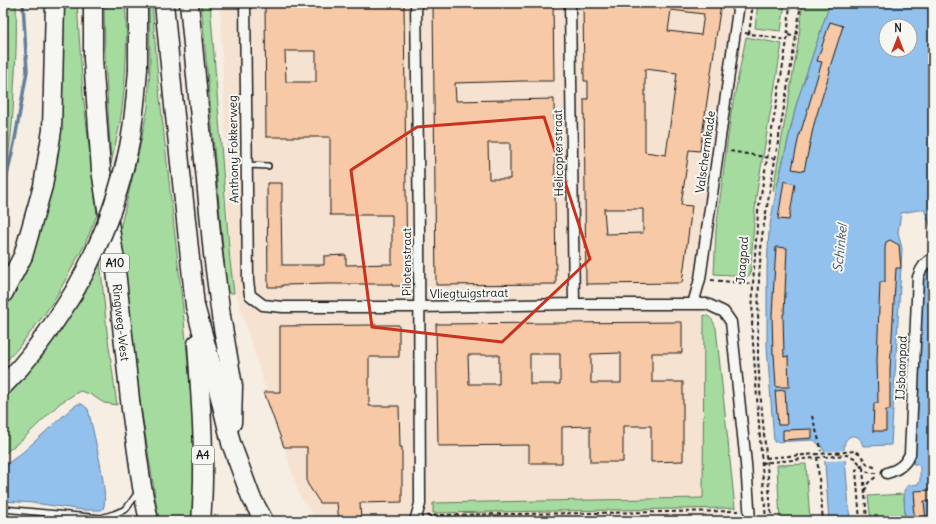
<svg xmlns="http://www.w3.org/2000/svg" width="936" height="524" font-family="Delius,sans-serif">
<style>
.built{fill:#f6e2d1}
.green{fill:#a5db9f;stroke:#607c5e}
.water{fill:#92c1ed;stroke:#637f99;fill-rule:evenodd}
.pier{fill:#f6ede3}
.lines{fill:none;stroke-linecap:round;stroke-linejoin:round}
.stream{stroke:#637f99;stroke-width:3.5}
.building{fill:#f7c9a6;stroke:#1c1c1c;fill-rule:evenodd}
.lane-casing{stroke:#1c1c1c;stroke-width:8}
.street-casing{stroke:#1c1c1c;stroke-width:13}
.highway-casing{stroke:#1c1c1c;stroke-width:21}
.path{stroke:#1c1c1c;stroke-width:2;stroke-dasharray:4 3;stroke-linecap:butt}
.lane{stroke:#f6f6f2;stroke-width:5}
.street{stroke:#f6f6f2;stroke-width:10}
.highway{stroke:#f6f6f2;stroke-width:18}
.highway-bridge-casing{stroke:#1c1c1c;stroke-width:21;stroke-linecap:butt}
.highway-bridge{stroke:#f6f6f2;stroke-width:18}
.marked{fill:none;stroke:#c8321e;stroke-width:3;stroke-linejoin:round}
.labels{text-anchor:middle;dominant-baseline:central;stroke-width:4;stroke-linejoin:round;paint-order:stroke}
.shield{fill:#f6f6f2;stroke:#5d5d5c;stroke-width:1}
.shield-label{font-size:11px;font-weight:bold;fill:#1c1c1c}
.street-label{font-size:12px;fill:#1c1c1c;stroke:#f6f6f2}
.water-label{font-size:13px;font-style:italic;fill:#455665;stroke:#f6f6f2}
</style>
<rect width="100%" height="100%" fill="#f6ede3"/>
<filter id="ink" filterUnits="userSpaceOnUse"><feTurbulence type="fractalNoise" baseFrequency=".025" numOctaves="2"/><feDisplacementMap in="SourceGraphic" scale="8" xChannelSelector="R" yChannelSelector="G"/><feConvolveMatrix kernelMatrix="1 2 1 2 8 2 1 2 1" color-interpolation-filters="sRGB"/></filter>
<g filter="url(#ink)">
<path class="built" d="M220 3H736L700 264 712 510 439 517V521H318L300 497 231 278Z"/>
<path class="green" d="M3 3H16C17 32 16 60 14 89 13 119 11 149 3 178Z
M59 3H77L83 94 97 215 84 246 57 295 44 315 18 348 3 365V310L17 285 35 237Z
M104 3H125C128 38 126 74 122 109 120 127 115 145 111 164L105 56Z
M149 3H152L158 80 183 309 194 428 195 458 194 521H159L135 370 120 229 140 146 148 107 150 63Z
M201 3H210L230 261 234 293H227Z
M758 3H785L781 31 755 28Z
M802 3H830L797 102 776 191 773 190 798 44 802 9Z
M746 37 782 44 756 197 750 276 714 274 716 230 731 113Z
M100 259 107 332 117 405 104 403 90 394 80 391 60 403 25 437 3 455V396L15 385Z
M704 315C712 317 713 321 716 328L735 508 433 513V503L703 498Z
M806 464 810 521H780L777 465Z
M904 494 905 521H871L868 496Z"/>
<path class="water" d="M830 3H933V233L924 209 901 213 898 232 902 249 891 445 863 446C862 443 861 439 858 437 850 433 844 440 844 447L850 521H829L824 450 814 440 774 442 767 347V267L769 231 776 191 797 102ZM886 26H910V50H886Z
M933 270V521H905L904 491C907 483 911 486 918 484L920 481V467L918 464H913L921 306 924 276 928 271Z
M78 404H82L88 409C92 427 110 496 103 509L101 510H83L34 503 3 501V467L23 452 73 407Z"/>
<path class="pier" d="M845 450 846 460 824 461V452Z"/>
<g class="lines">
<path class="stream" d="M3 193 15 139 27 71 23 3"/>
</g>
<path class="building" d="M265 3H404L407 286H392V284H329L282 285V287H268L267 183H282V202H281L282 265H324V256L346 255V265L392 264V215H330V137H266ZM285 51H316V82H286Z
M433 3H553L554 81H522L455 83 456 101 554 99 556 284 436 285ZM488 143H510V179H489Z
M583 3H721L704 122 700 151 689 150 681 205 692 206 682 283 586 284 584 99H588V81H584ZM671 10 704 14 701 35 668 31ZM645 69 677 73 666 155 645 152ZM604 209H643V233L606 234Z
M830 22 843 26 829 70 830 71 814 124 804 171 792 169 800 131H801L822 62 817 61Z
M784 181 795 184 789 220 778 219Z
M890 240 899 245 901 268H896L890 370V410H886V431H873L874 403H878L877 360 880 282H885V248L886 242Z
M776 247 787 248 784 314H783L784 357 788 356 789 387H776L774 354H773L772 315Z
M682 322V353H652V382H683V461L651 462V426H623V462H590V426L562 427V463H529V445L438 446 436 324ZM621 353V383H591V354ZM530 354H560V384H530ZM468 355H499V384H469Z
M370 325H399V357H369V406H399L400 447H402V502L360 503 361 521H339L337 503H320L307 483V447H284L264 392H280V326Z
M785 390 787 425H778L775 391Z
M812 429V438L783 440V430Z
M932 490 933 501H924L926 521H915L913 505H915L914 491Z"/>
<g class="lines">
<defs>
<path id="lane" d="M247 165 268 166
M3 509 101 518 114 514 126 509 139 491"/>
<path id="street" d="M245 3 248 281 250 295 263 305 283 307H419L574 304H707L724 312 731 322 746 464 750 521
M570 3 574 304
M693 304 700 279 739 3
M887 473C898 470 905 465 910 454L918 277C921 268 925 262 933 258
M415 521 420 504 419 231 416 3"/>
<g id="highway">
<path id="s1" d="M93 3V59L101 170 115 261 131 409 142 487 149 521"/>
<path d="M138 3V69"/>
<path d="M164 3 174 106 195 306 218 389 231 443 251 497 264 521"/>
<path d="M189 3 213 254 221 316 233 386 232 423"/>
<path d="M3 294 23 256 43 186 52 130 55 3"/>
<path d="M197 344C201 403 206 462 201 521"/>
<path d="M3 386C31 358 53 326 74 292"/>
</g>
</defs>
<use href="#lane" class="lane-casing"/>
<use href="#street" class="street-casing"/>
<use href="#highway" class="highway-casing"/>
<path class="path" d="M745 33 786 40
M749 34 753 3
M788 35 796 37
M730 151 776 159
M711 280 753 284
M812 416 820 444 821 451
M817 457 823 521
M766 458C796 455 825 454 855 451L859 453 868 465 877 468
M761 463 846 455C859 457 858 465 866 471 869 473 872 473 876 473
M863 468 867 521
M865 491 868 483 877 476
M427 516 442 515 739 511
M766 521 752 329 753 284 758 212 787 41 790 3
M772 521 760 390 758 357V323L759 278 762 236 796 37 800 10 799 3
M860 521 856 470 866 462"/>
<use href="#lane" class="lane"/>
<use href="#street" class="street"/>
<use href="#highway" class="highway"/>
<defs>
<path id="highway-bridge" d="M74 292C80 281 87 269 92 257 109 222 121 185 129 147 134 122 136 95 138 69"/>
</defs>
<use href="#highway-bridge" class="highway-bridge-casing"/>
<use href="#highway-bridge" class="highway-bridge"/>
</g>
</g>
<path class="marked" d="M544 117 590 259 502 342 372 327 351 170 417 127Z"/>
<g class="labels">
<g class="shield">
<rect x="101" y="254" width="28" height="18" rx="3"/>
<rect x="192" y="446" width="22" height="18" rx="3"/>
</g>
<g class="shield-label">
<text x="115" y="263">A10</text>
<text x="203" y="455">A4</text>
</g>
<g class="street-label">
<text transform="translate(233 149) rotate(-91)">Anthony Fokkerweg</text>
<text transform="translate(705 152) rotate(-82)">Valschermkade</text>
<text transform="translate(558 153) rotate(-91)">Helicopterstraat</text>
<text transform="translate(742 260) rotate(-86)">Jaagpad</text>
<text transform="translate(406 262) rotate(-90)">Pilotenstraat</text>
<text transform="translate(469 293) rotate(-1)">Vliegtuigstraat</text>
<text stroke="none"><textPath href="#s1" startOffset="321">Ringweg-West</textPath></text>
<text transform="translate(901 368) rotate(-88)">IJsbaanpad</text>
</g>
<g class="water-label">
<text transform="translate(840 248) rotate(-84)">Schinkel</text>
</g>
</g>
<rect width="936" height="524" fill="none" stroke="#f6f6f2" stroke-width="16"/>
<rect x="8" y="8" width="920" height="508" fill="none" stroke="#1c1c1c" stroke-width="1.5" filter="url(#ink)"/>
<g transform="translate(898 38)"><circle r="19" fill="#f6f6f2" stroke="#9f9f9c"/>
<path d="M0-3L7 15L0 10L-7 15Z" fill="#c8321e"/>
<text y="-6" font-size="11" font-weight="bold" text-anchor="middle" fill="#1c1c1c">N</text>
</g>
</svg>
